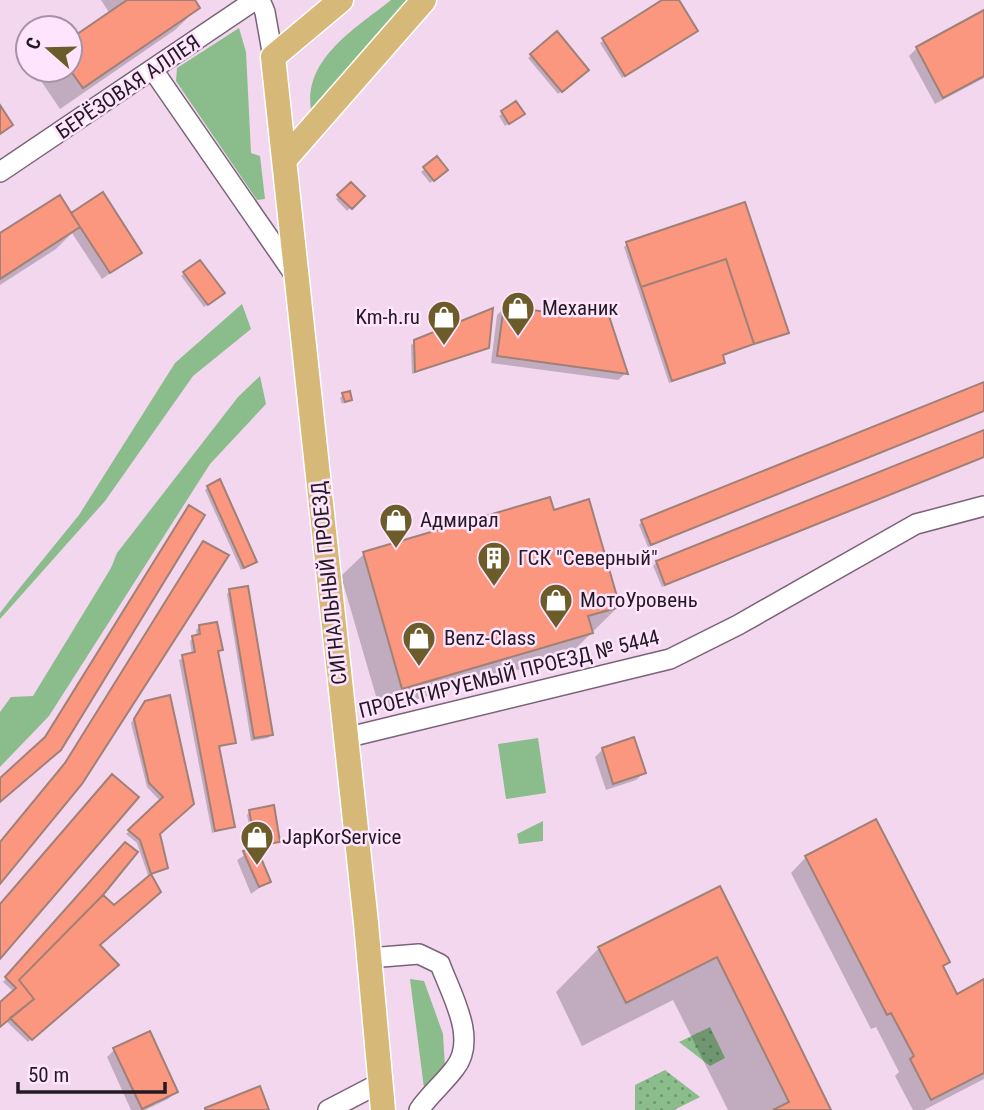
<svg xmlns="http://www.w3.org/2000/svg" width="984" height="1110" font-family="'Roboto Condensed',sans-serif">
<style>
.grass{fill:#8bbc8b}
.park{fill:url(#park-dots)}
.shadow{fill:#0003}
.building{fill:#fa977e;stroke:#a18077;stroke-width:2}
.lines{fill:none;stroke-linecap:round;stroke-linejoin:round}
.minor-casing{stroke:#7a6378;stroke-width:22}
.major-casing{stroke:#fff;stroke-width:27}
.minor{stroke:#fff;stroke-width:19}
.major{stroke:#d6b978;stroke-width:24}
.labels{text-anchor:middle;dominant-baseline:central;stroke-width:5;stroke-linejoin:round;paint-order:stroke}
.street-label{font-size:21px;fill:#241a23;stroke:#ffe4fd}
.poi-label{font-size:21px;fill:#241a23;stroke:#ffe4fd;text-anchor:start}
</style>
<defs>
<pattern id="park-dots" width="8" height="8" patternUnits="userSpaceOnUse" patternTransform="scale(1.75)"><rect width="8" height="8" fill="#8bbc8b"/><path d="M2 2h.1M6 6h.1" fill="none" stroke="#719871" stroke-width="1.8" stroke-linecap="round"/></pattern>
</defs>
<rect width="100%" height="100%" fill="#f2d7ef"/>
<path class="grass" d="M391 0H410L311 110C303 59 356 28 391 0Z
M239 28 246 52 251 153 260 156 265 199 257 200 176 81 177 68Z
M242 304 251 329 193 376 105 501 0 619V613L10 600 79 515 175 363Z
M260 376 266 404 210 464 49 716 0 767V712L11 697 33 696 111 568 117 553 238 397Z
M538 738 546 793 506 799 498 744Z
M543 821V841L519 844 517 834Z
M410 979 424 981 443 1034 445 1068 424 1088Z"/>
<path class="park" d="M710 1027 725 1058 710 1066 679 1042Z
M665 1070 700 1097 674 1110H635V1085Z"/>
<path class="shadow" d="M101 0H192L198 8 175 30 60 109 35 72 70 70V41L110 14Z
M665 0H677L693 33 622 78 600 43Z
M984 12V78L935 104 909 56 917 48Z
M557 34 587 69 558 94 528 58Z
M516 104 519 117 505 126 499 116Z
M437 158 442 173 430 183 421 172Z
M351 185 362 196 347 211 336 199Z
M71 215 140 252 102 279 72 233 56 249 0 285V235Z
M627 244 787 332 722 356 723 362 720 366 669 383 624 247Z
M185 273 219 296 204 307 181 276Z
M576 307 626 373 618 380 491 363 497 315 504 308 569 317Z
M415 342 487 347 412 374 411 345Z
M984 384V411L648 547 639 525 642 521Z
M343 395 350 399 342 404 340 398Z
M984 432V458L662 587 653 566 657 562Z
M208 487 255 562 252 565 241 570 205 490Z
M552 512 618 607 569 655 380 710 341 576 364 554Z
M230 590 271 735 268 738 251 741 227 594Z
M200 627 221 650 217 654 234 742 218 748 233 826 212 833 179 660 192 655 190 641 197 636 196 630Z
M169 697 192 803 158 834 166 867 150 875 159 891 98 945 117 965 28 1042 5 1020 0 1025V1005L14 992 3 982 126 844 136 852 101 895 113 907 149 878 137 843 126 834 161 802 147 787 131 723 146 702Z
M633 740 644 773 636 780 606 790 595 757 602 750Z
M250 811 278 842 255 848 269 881 251 894 237 860 254 849 247 815Z
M806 857 948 962 942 968 956 996 984 981V1079L924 1110H913L895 1076 899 1072 876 1027 871 1029 791 873Z
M719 888 829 1110H728L673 1000 582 1046 556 992 599 948Z
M114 1050 176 1091 168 1099 145 1110H131L107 1057Z"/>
<path class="building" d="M127 0H195L200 8 83 88 70 70V39Z
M662 0H679L698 31 625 76 602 38Z
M984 10V76L943 98 916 47Z
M557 31 589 70 562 92 530 54Z
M516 101 525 114 509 124 501 111Z
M0 105 13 125 0 134Z
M437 156 448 170 434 181 423 167Z
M351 182 365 196 352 209 337 195Z
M103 192 142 253 110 273 71 213Z
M60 195 80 227 0 279V233Z
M745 202 789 333 754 344 726 259 641 287 626 242Z
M726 259 754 344 723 355 725 363 672 381 641 287Z
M200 260 225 293 208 305 183 272Z
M504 306 574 316 576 306 607 310 628 374 497 356Z
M493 308 489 348 415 372 414 340Z
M984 382V411L651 545 641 520Z
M350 391 352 400 345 402 342 393Z
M984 430V457L665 585 656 561Z
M220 479 257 562 244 568 207 486Z
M550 497 554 510 589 499 620 607 588 616 593 633 402 689 363 552Z
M189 505 205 515 61 750 0 802V778L45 737Z
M203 541 229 555 82 784 0 884V842L65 763Z
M248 586 273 735 254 738 229 589Z
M217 622 223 650 218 651 236 743 219 746 235 827 215 831 182 655 195 652 192 636 200 634 199 625Z
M170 695 194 804 160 834 168 868 151 874 140 840 128 830 163 797 149 783 134 719 145 701Z
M634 737 646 773 613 784 602 748Z
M112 774 139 797 0 959V904Z
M274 805 280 842 256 846 249 810Z
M876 819 950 962 943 966 957 994 984 979V1073L931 1100 910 1059 914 1056 891 1013 887 1015 805 856Z
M125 842 138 852 103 895 19 980 34 999 0 1027V1002L16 988 5 977Z
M256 846 271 882 259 887 243 851Z
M151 874 161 892 100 945 119 965 32 1040 10 1018 34 999 19 980 103 895 114 905Z
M720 886 785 1016 831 1110H773L789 1102 717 957 626 1003 598 947Z
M150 1031 178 1092 142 1109 113 1048Z
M260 1086 269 1110H205V1108Z"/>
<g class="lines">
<defs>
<path id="minor" d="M260 0 265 12 273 57
M153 70 294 274
M0 172 255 0
M345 738 670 659 738 625 916 524 984 506
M369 958 419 954 440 964C451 994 478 1039 455 1068 444 1083 429 1095 419 1110
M328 1110 380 1083"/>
<path id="major" d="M341 0 273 57 366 923 383 1110
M285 159 424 0"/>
</defs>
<use href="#minor" class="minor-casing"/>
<use href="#major" class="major-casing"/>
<use href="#minor" class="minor"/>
<use href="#major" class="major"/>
</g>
<defs>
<symbol id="shop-pin" viewBox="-11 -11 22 30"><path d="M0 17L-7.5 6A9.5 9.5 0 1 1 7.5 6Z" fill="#6c5c2a" stroke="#ffe4fd"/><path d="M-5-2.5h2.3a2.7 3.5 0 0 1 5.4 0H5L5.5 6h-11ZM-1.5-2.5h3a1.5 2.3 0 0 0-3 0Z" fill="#fff"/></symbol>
<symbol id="building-pin" viewBox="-11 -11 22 30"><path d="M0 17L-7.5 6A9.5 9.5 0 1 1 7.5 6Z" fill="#6c5c2a" stroke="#ffe4fd"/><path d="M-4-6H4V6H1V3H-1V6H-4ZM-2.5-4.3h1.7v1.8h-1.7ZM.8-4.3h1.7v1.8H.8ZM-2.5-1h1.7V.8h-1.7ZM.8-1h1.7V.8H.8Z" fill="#fff"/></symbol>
</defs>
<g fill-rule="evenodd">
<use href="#shop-pin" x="499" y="289" width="38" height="52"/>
<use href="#shop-pin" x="425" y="298" width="38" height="52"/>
<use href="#shop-pin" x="377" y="501" width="38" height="52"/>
<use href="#building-pin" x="475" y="539" width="38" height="52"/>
<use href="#shop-pin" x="537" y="581" width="38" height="52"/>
<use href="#shop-pin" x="400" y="619" width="38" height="52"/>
<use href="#shop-pin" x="238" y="818" width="38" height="52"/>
</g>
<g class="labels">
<g class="street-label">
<text transform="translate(128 87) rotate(-34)">БЕРЁЗОВАЯ АЛЛЕЯ</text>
<text transform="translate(329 583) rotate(-96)">СИГНАЛЬНЫЙ ПРОЕЗД</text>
<text transform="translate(509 674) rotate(-14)">ПРОЕКТИРУЕМЫЙ ПРОЕЗД № 5444</text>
</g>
<g class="poi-label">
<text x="542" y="308">Механик</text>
<text x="420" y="317" text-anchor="end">Km-h.ru</text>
<text x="420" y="520">Адмирал</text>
<text x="518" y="558">ГСК "Северный"</text>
<text x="580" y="600">МотоУровень</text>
<text x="444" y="638">Benz-Class</text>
<text x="282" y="837">JapKorService</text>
</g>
</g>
<g transform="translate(49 49) rotate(290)"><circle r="33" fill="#ffe4fd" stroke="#a793a6" stroke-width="2"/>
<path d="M0-5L12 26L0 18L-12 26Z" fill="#6c5c2a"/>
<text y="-10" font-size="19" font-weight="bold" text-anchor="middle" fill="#241a23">С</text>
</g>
<path d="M18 1082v10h147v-10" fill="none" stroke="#241a23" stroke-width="3.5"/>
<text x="28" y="1082" font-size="21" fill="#241a23" stroke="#ffe4fd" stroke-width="5" paint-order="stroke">50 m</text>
</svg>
